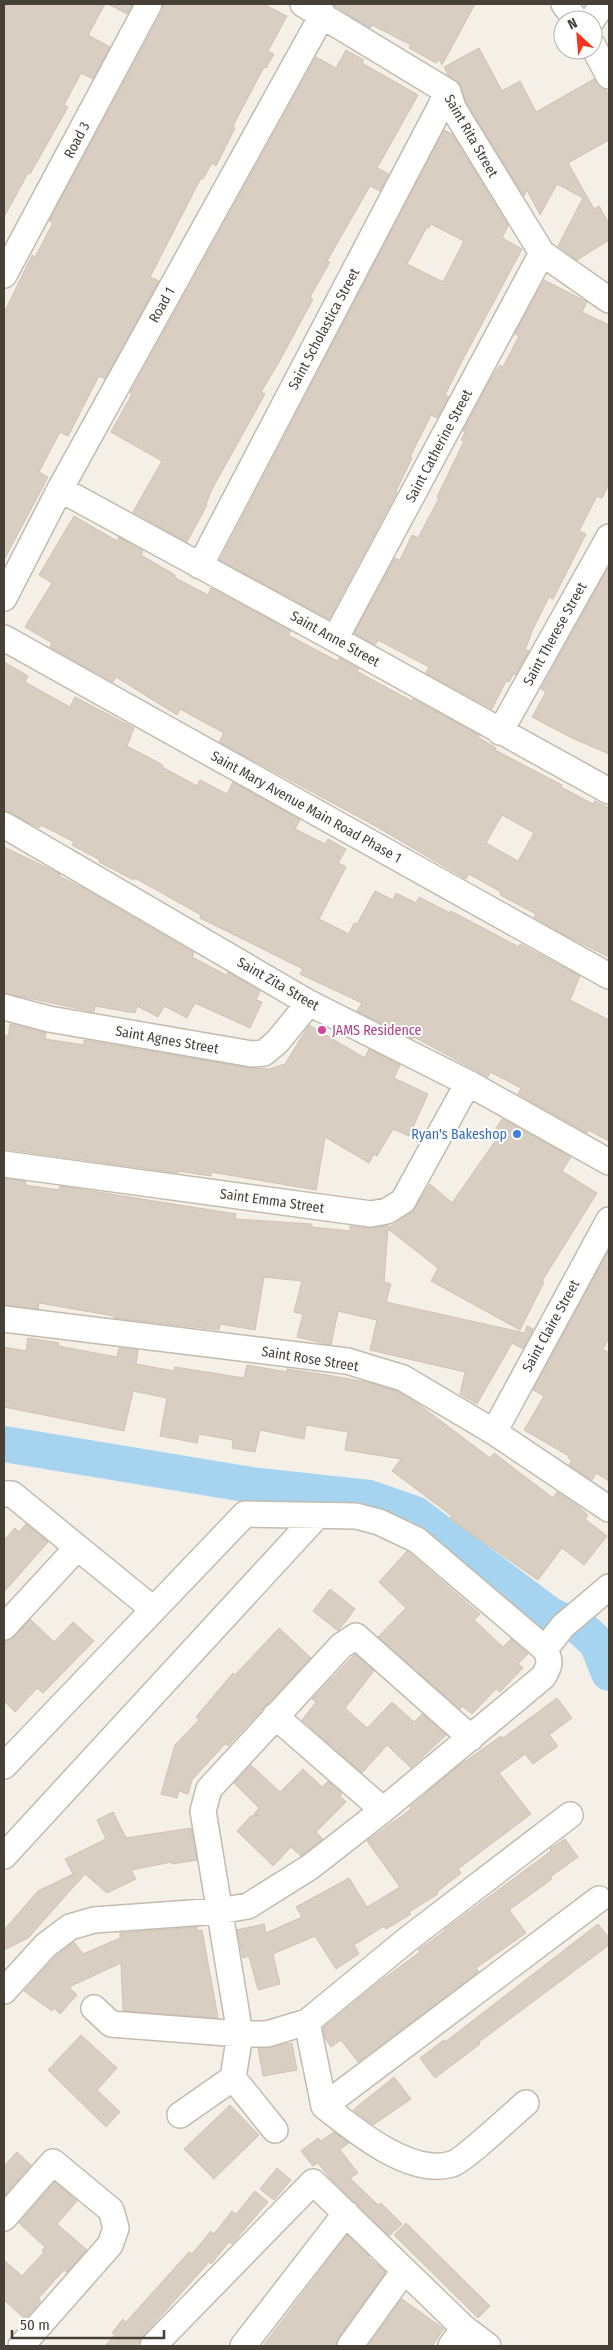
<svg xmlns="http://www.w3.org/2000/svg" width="613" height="2350" font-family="'Fira Sans Condensed',sans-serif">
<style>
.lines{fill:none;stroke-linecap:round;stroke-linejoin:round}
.river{stroke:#a6d4f0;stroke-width:36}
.building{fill:#d8cec1;stroke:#d0c3b1;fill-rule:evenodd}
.minor-casing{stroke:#c2bbae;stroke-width:28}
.minor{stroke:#fff;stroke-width:25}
.hotel-dot{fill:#d1479c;stroke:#fff;stroke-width:2}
.shop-dot{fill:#3f7fe0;stroke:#fff;stroke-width:2}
.labels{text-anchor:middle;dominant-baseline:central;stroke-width:4;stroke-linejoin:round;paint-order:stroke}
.street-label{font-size:14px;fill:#474037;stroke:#fff}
.hotel-label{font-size:14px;fill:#b23c85;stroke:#fff;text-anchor:start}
.shop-label{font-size:14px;fill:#366cbe;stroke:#fff;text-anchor:end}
</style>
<rect width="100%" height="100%" fill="#f4f0e8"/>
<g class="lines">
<path class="river" d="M4 1444 251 1485 369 1498 415 1514 550 1615 581 1628 597 1643 609 1673"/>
</g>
<path class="building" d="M4 4H105L88 35 110 47 93 79 81 73 64 105 68 107 30 174 28 173 4 217Z
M108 4H133L127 14Z
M163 4H263L287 16 268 51 274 54 266 68 264 67 236 120 233 127 235 128 216 166 212 163 203 179 201 178 150 277 159 281 105 379 99 376 68 436 60 432 39 472 48 477 4 560V313L32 255 35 257 53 223 49 221 162 11Z
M332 4H475L442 65 439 59 436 63 409 48 411 45 372 25 370 28Z
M479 48 502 91 520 81 536 112 594 79 609 94V140L568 163 594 209 599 206 609 224V240L577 260 558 246 583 198 557 184 540 215 527 190 524 196 466 102 460 84 448 75 444 67Z
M346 50 364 60 362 63 418 95 377 168 389 174 380 191 370 186 327 261 330 262 310 297 313 299 279 362 261 392 265 394 212 489 206 504 207 505 187 542 133 512 162 461 111 432 132 394 130 393 316 57 336 68Z
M444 130 452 134 508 226 502 238 522 249 461 363 445 395 449 397 437 418 431 415 410 457 412 458 396 491 397 492 329 619 220 560ZM431 224 464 241 443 282 407 264 427 227 429 228Z
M544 280 583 300 587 302 582 312 609 325V484L602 498 597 496 579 531 586 534 553 599 549 597 533 629 525 650 529 651 515 675 513 674 509 682 506 681 492 709 426 673 429 667 378 640 376 644H373L354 633 395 558 400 560 412 535 418 538 439 498 437 497 464 441 461 440 465 432 463 431 492 377 500 365 503 367 519 336 515 334Z
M74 516 117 541 119 537 143 551 141 555 175 575 174 577 208 595 211 588 291 631 288 635 337 661 339 658 359 669 357 671 367 677 412 701 413 699 479 735 478 737 496 748 495 750 562 785 561 787 593 804 595 801 609 808V957L567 936 534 917 536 914 500 895 501 892 469 874 466 879 370 823 219 742 224 733 180 709 177 715 116 677 113 682 50 647 52 643 25 627 52 583 39 575ZM502 815 534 833 518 861 486 843Z
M609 566V754L572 738 532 717 546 692 541 689Z
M4 662 28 676 25 682 70 707 75 697 134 728 127 746 163 765 162 767 197 786 200 780 227 794 233 782 300 820 295 829 325 844 328 839 346 849 338 863 346 867 319 919 349 934 354 923 357 924 375 891 393 900 396 893 416 903 419 897 450 913 451 911 519 947 520 944 580 976 570 1000 609 1020V1141L588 1130 587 1133 518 1094 521 1088 490 1072 488 1077 414 1037 413 1039 357 1011 362 1003 300 974 303 969 200 918 201 915 135 878 134 880 99 862 100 860 72 845 74 842 41 825 39 828 4 810Z
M4 847 56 872 60 874 59 876 83 888 194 953 192 957 226 975 228 972 260 991 256 1000 262 1002 250 1028 195 1003 187 1018 164 1006 158 1017 137 1006 135 1013 95 1006 94 1012 4 993Z
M10 1024 46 1033 45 1039 84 1045V1040L250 1068 269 1069 285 1064 309 1025 365 1058 369 1049 400 1065 394 1078 428 1094 409 1136 393 1129 377 1156 374 1154 369 1163 325 1137 316 1190 211 1172V1176L178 1171V1173L4 1149V1036H8Z
M502 1119 571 1157 562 1171 597 1193 542 1281 544 1282 520 1330 431 1281 438 1268 388 1229 384 1282 391 1284 386 1302 525 1333 527 1326 533 1329 523 1349 512 1343 477 1404 460 1394 465 1372 370 1350 377 1320 338 1311 331 1345 297 1337 303 1314 294 1312 302 1281 264 1277 255 1330 220 1324 219 1330 114 1318V1316L39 1303 38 1309 4 1305V1178L26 1181 25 1185 59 1190 60 1186 236 1214 235 1219 312 1224V1227L350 1231V1226L369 1228 388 1225V1228L411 1213 430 1184 452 1203 498 1137 493 1133Z
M609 1250V1338L603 1349 609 1353V1481L596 1473 592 1480 569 1465 572 1460 568 1458 569 1456 524 1430 544 1396 533 1390Z
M28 1338 59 1343 58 1346 117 1357 119 1348 138 1350 136 1364 174 1371 175 1367 244 1378 247 1365 287 1372V1369L327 1375 371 1383 397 1391 421 1406 490 1458 494 1453 553 1498 557 1492 578 1506 588 1515 585 1519 607 1536 584 1565 562 1548 538 1580 450 1519 452 1516 392 1471 401 1459 345 1450 348 1432 306 1425 304 1439 260 1430 255 1452 232 1448 233 1440 199 1434 197 1443 160 1436 167 1398 133 1391 124 1431 4 1407V1347L26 1351Z
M26 1524 48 1542 4 1592V1540L15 1528 19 1532Z
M407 1551 480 1614 474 1620 503 1647 511 1639 528 1654 518 1664 523 1668 500 1692 496 1689 472 1714 462 1706 460 1709 378 1637 406 1608 379 1582Z
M330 1589 355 1609 338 1631 313 1611Z
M30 1619 54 1642 73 1622 94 1641 43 1693 37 1688 15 1712 4 1701V1641L14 1637Z
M279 1628 311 1658 228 1746 225 1744 192 1780 188 1794 179 1791 177 1798 161 1794 175 1745 199 1720 196 1717 233 1673 235 1675Z
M355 1654 374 1671 345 1708 367 1728 392 1702 414 1722 422 1714 446 1735 411 1768 387 1745 362 1773 302 1720 316 1702 312 1699Z
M557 1698 572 1718 549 1735 558 1746 533 1764 525 1754 499 1773 531 1814 458 1869 461 1873 437 1892 438 1894 409 1912 411 1914 386 1929 384 1926 354 1945 359 1954 336 1969 315 1936 273 1954 280 1984 258 1990 249 1956 243 1958 237 1930 264 1924 266 1933 302 1917 296 1907 349 1878 367 1907 400 1887 367 1841 411 1809 410 1807 453 1770 501 1736 503 1738Z
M251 1765 280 1792 303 1769 322 1787 328 1781 342 1794 340 1796 346 1802 316 1832 323 1839 301 1856 291 1847 273 1866 237 1831 251 1816 259 1815 254 1814 259 1808 234 1783Z
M113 1812 126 1838 191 1828 197 1860 172 1864V1862L131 1870 136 1879 107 1893 85 1874 28 1938 4 1950V1930L38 1891 73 1874 65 1859 106 1839 97 1820Z
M565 1839 578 1857 550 1877 552 1879 509 1910 526 1933 476 1968 479 1972 358 2062 341 2040 331 2047 325 2038 323 2028 379 1982 420 1952 418 1950 445 1931 444 1930 551 1851 550 1849Z
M598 1924 609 1938V1945L479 2042 480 2044 435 2078 420 2058 444 2040 445 2042Z
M197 1927V1931L202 1930 218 2018 123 2011 121 1963 69 1987 77 1995 60 2014 54 2008 52 2011 24 1991 56 1956 74 1942 83 1954 120 1938V1933Z
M81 2035 117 2068 97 2090 120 2112 106 2127 48 2070Z
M292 2043 297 2070 263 2076 258 2048Z
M394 2077 411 2099 373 2125 353 2110Z
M230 2105 259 2135 214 2179 184 2149Z
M334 2132 349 2143 340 2150 358 2173 350 2178 378 2205 381 2203 402 2224 389 2236 329 2177 318 2163 313 2166 301 2151 318 2138 321 2141Z
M17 2152 31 2165 4 2196V2166Z
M277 2168 291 2180 274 2200 260 2189Z
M55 2182 77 2201 57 2224 87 2250 67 2272 64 2270 38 2299 41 2301 25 2319 4 2300V2260L22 2276 44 2252 42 2250 45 2247 19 2223Z
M255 2191 268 2202 232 2244 229 2242 211 2264 209 2262 143 2336 137 2346H105L115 2335 112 2333 123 2319 126 2322 189 2252 192 2254 211 2231 214 2234 232 2211 236 2214Z
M406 2223 490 2306 478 2318 394 2235Z
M347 2235 369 2256 368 2257 386 2272 338 2338 336 2346H263Z
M402 2299 444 2329 432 2346H368Z"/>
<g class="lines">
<defs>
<path id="minor" d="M303 4 448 92 453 108 542 253 609 300
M564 4 576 20
M592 20 603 4
M593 46 609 76
M4 275 149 4
M60 489 335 639 609 791
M200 566 448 92
M4 598 60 489 323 14
M4 638 609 976
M335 639 542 253
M500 732 609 537
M4 825 309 1003 468 1083 609 1162
M4 1007 49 1019 252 1054 264 1053 277 1042 309 1003
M4 1164 371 1214 387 1211 403 1201 468 1083
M4 1319 347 1361 403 1378 494 1432 609 1509
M494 1432 609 1220
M4 1494H12L153 1609
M4 1627 76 1549
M545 1649 563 1626 609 1587
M275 1716 383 1810
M4 1766 245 1514 356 1516 379 1522 417 1540 545 1649C551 1661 550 1666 543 1677L383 1810 310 1867 248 1906 219 1911 94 1920 70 1927 46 1945 4 1991
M4 1856 317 1516
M94 2008 111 2024 240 2034H267L307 2022 408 1939 570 1815
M307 2022 324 2106C354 2130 411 2177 452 2164 463 2161 513 2114 526 2103
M324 2106 599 1899
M180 2115 233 2078
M275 2130 233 2078 240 2034 203 1811 209 1789 341 1646 356 1636 471 1738
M4 2218 53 2162 111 2210 116 2228 110 2245 21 2346
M153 2346 313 2182 464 2328 488 2346
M243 2346 346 2213
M350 2346 404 2271
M451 2346 464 2328"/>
</defs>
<use href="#minor" class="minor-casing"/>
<use href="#minor" class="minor"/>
</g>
<circle class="hotel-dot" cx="322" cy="1030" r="5"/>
<circle class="shop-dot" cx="517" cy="1134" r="5"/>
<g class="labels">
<g class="street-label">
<text transform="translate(471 136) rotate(60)">Saint Rita Street</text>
<text transform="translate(77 140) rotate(-62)">Road 3</text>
<text transform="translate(162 305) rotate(-61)">Road 1</text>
<text transform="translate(324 329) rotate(-62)">Saint Scholastica Street</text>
<text transform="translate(439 446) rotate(-62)">Saint Catherine Street</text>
<text transform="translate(555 634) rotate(-61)">Saint Therese Street</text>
<text transform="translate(335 639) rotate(29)">Saint Anne Street</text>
<text transform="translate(306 807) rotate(29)">Saint Mary Avenue Main Road Phase 1</text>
<text transform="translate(278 984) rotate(30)">Saint Zita Street</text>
<text transform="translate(167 1040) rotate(10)">Saint Agnes Street</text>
<text transform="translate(272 1201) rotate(8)">Saint Emma Street</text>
<text transform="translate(551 1326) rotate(-61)">Saint Claire Street</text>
<text transform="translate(310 1359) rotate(9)">Saint Rose Street</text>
</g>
<g class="hotel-label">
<text x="332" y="1030">JAMS Residence</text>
</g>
<g class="shop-label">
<text x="507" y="1134">Ryan's Bakeshop</text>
</g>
</g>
<rect width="613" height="2350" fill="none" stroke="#474037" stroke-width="10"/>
<g transform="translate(578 35) rotate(334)"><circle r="24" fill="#ffffff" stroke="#b5b3af"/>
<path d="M0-4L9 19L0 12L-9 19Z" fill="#f7361c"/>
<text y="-8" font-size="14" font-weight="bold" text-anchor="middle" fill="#474037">N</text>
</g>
<path d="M12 2330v8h152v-8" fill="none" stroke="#474037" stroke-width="2.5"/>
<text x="20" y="2330" font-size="15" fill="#474037" stroke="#ffffff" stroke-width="4" paint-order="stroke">50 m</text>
</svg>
